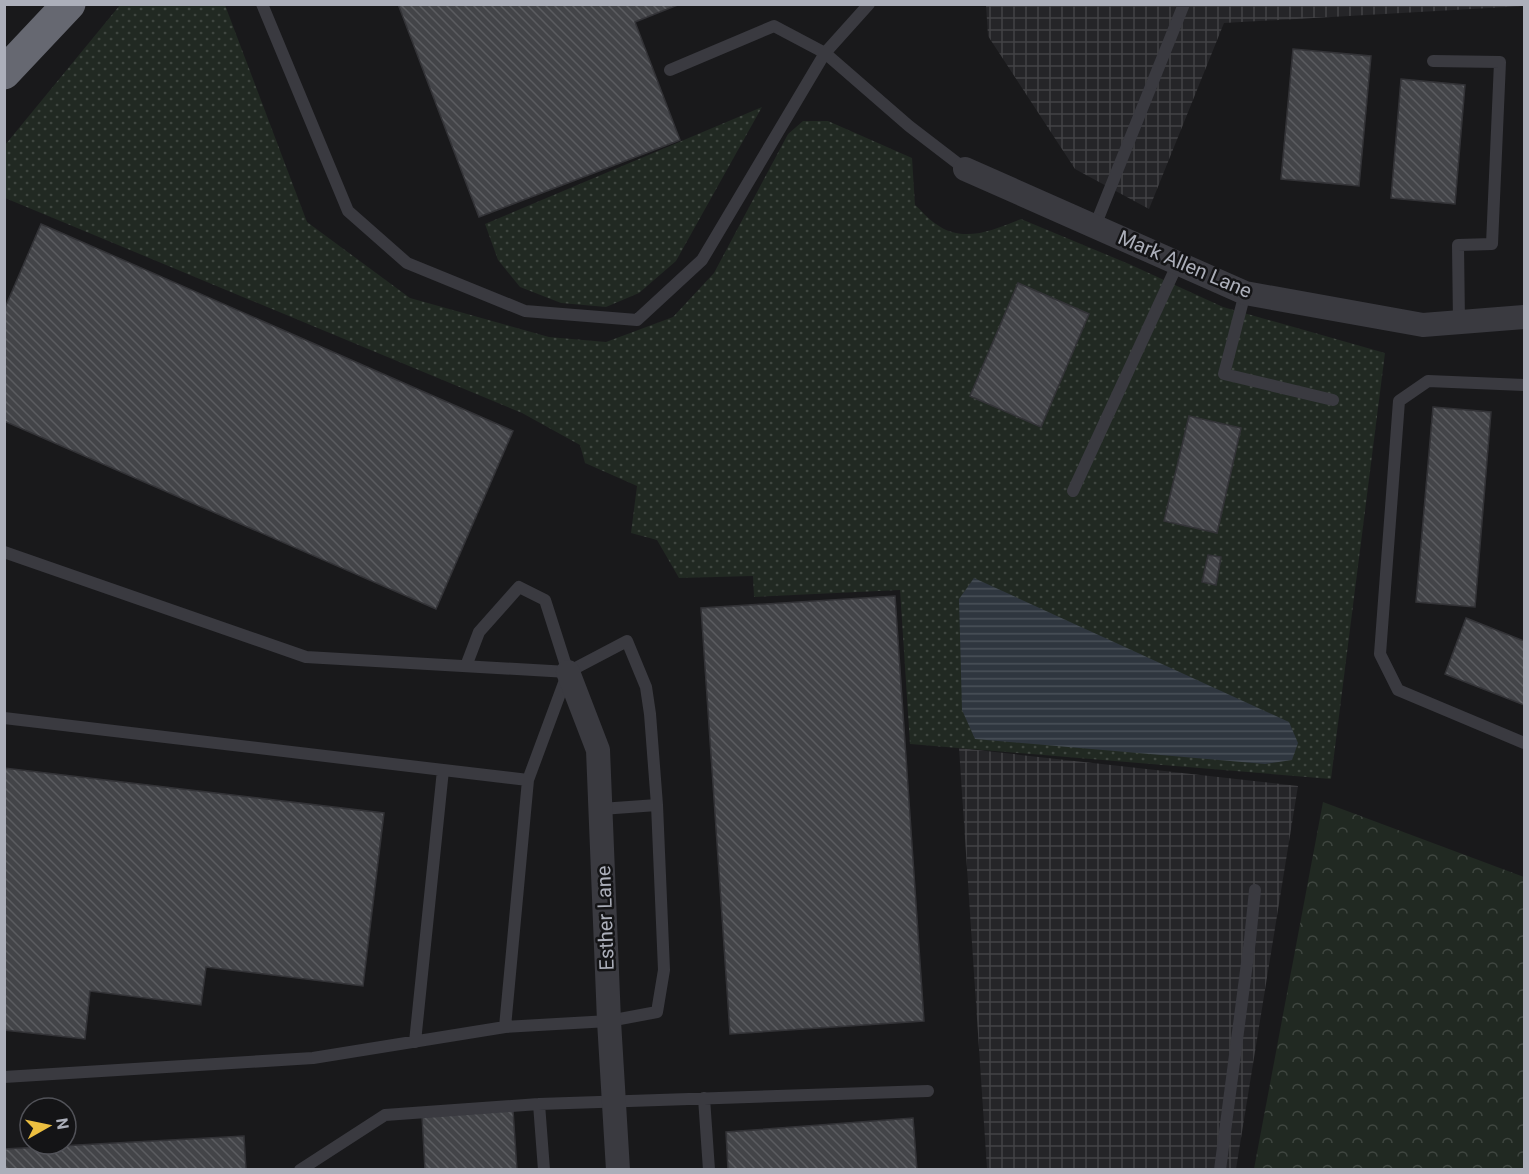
<svg xmlns="http://www.w3.org/2000/svg" width="1529" height="1174" font-family="Roboto,sans-serif">
<style>
.industrial{fill:url(#industrial-grid)}
.green{fill:url(#green-dots)}
.forest{fill:url(#forest-crowns)}
.water{fill:url(#water-rules)}
.building{fill:url(#building-back-hatch);stroke:#333337;stroke-width:1.5}
.lines{fill:none;stroke-linecap:round;stroke-linejoin:round}
.service{stroke:#3a3a40;stroke-width:12}
.minor{stroke:#3a3a40;stroke-width:24}
.motorway{stroke:#666871;stroke-width:33}
.labels{text-anchor:middle;dominant-baseline:central;stroke-width:5;stroke-linejoin:round;paint-order:stroke}
.street-label{font-size:20px;fill:#acafba;stroke:#141416}
</style>
<defs>
<pattern id="industrial-grid" width="8" height="8" patternUnits="userSpaceOnUse" patternTransform="scale(1.5)"><rect width="8" height="8" fill="#252528"/><path d="M0 4h8M4 0v8" fill="none" stroke="#424245"/></pattern>
<pattern id="green-dots" width="8" height="8" patternUnits="userSpaceOnUse" patternTransform="scale(1.5)"><rect width="8" height="8" fill="#212922"/><path d="M2 2h.1M6 6h.1" fill="none" stroke="#3f4640" stroke-width="1.8" stroke-linecap="round"/></pattern>
<pattern id="forest-crowns" width="20" height="18" patternUnits="userSpaceOnUse" patternTransform="scale(1.5)"><rect width="20" height="18" fill="#212922"/><path d="M2 6a3 3 0 1 1 6 0M12 15a3 3 0 1 1 6 0" fill="none" stroke="#3f4640"/></pattern>
<pattern id="water-rules" width="6" height="5" patternUnits="userSpaceOnUse" patternTransform="scale(1.5)"><rect width="6" height="5" fill="#2f363f"/><path d="M0 2.5h6" fill="none" stroke="#4a5159"/></pattern>
<pattern id="building-back-hatch" width="6" height="6" patternUnits="userSpaceOnUse" patternTransform="scale(1.5)"><rect width="6" height="6" fill="#434448"/><path d="M-1 5l2 2M0 0l6 6M5-1l2 2" fill="none" stroke="#5b5c60"/></pattern>
</defs>
<rect width="100%" height="100%" fill="#19191b"/>
<path class="industrial" d="M1524 4V6L1224 23 1149 209 1075 169 988 36 986 5Z
M959 748 1298 786 1236 1169H987Z"/>
<path class="green" d="M120 5H225L307 222 410 298 549 337 606 342 673 317 714 273 788 134 803 121H828L912 158 915 205C922 211 928 219 936 224 963 244 993 230 1021 219L1129 264 1223 307 1385 353 1331 779 910 744 900 590 754 597 753 576 679 578 657 540 631 533 637 486 585 463 580 445 522 413 5 198V145Z
M762 107 676 261 639 293 606 307 561 303 520 287 498 260 485 224Z"/>
<path class="forest" d="M1323 802 1524 877V1169H1254Z"/>
<path class="water" d="M974 578 1289 722 1298 743 1292 760 1265 764 975 739 962 710 959 599Z"/>
<path class="building" d="M398 4H680L635 22 680 140 479 217Z
M1293 49 1371 56 1359 186 1281 179Z
M1401 79 1465 85 1455 204 1391 198Z
M41 224 513 431 436 609 4 421V310Z
M1018 283 1089 314 1041 427 970 396Z
M1433 407 1491 412 1475 607 1416 602Z
M1189 416 1241 428 1217 533 1164 521Z
M1208 555 1221 557 1216 585 1202 582Z
M895 596 924 1021 730 1034 701 608Z
M1466 618 1524 641V705L1445 674Z
M4 768 384 813 363 986 206 967 201 1005 90 991 85 1039 4 1030Z
M513 1110 517 1170H425L422 1116Z
M913 1118 917 1170H728L726 1132Z
M244 1136 246 1170H4V1149Z"/>
<g class="lines">
<path class="service" d="M262 4 348 211 407 263 525 311 637 320 702 260 825 53 869 4
M1433 61 1500 62 1492 244 1458 245 1459 322
M670 70 774 26 825 53 909 126 965 169
M1095 226 1184 4
M1245 293 1224 374 1333 400
M1524 385 1428 381 1399 401 1380 654 1398 690 1524 743
M1073 491 1178 263
M4 552 306 657 568 672 627 641 646 687 650 714 657 805 664 970 657 1012 609 1021 505 1027
M4 718 528 780
M601 809 657 805
M415 1042 443 770
M4 1077 313 1058 505 1027 528 780 568 672 545 600 519 587 479 632 466 666
M704 1098 709 1170
M539 1104 544 1170
M300 1170 385 1115 539 1104 928 1091
M1220 1170 1250 940 1255 890"/>
<path class="minor" d="M965 169 1245 293 1423 325 1524 317
M568 672 598 750 609 1021 618 1170"/>
<path class="motorway" d="M4 73 69 4"/>
</g>
<g class="labels">
<g class="street-label">
<text transform="translate(1185 264) rotate(23)">Mark Allen Lane</text>
<text transform="translate(605 918) rotate(-92)">Esther Lane</text>
</g>
</g>
<rect width="1529" height="1174" fill="none" stroke="#acafba" stroke-width="12"/>
<g transform="translate(48 1126) rotate(81)"><circle r="28" fill="#141416" stroke="#515258" stroke-width="1.5"/>
<path d="M0-4.5L10 22L0 15L-10 22Z" fill="#ecbf40"/>
<text y="-9" font-size="16" font-weight="bold" text-anchor="middle" fill="#acafba">N</text>
</g>
</svg>
